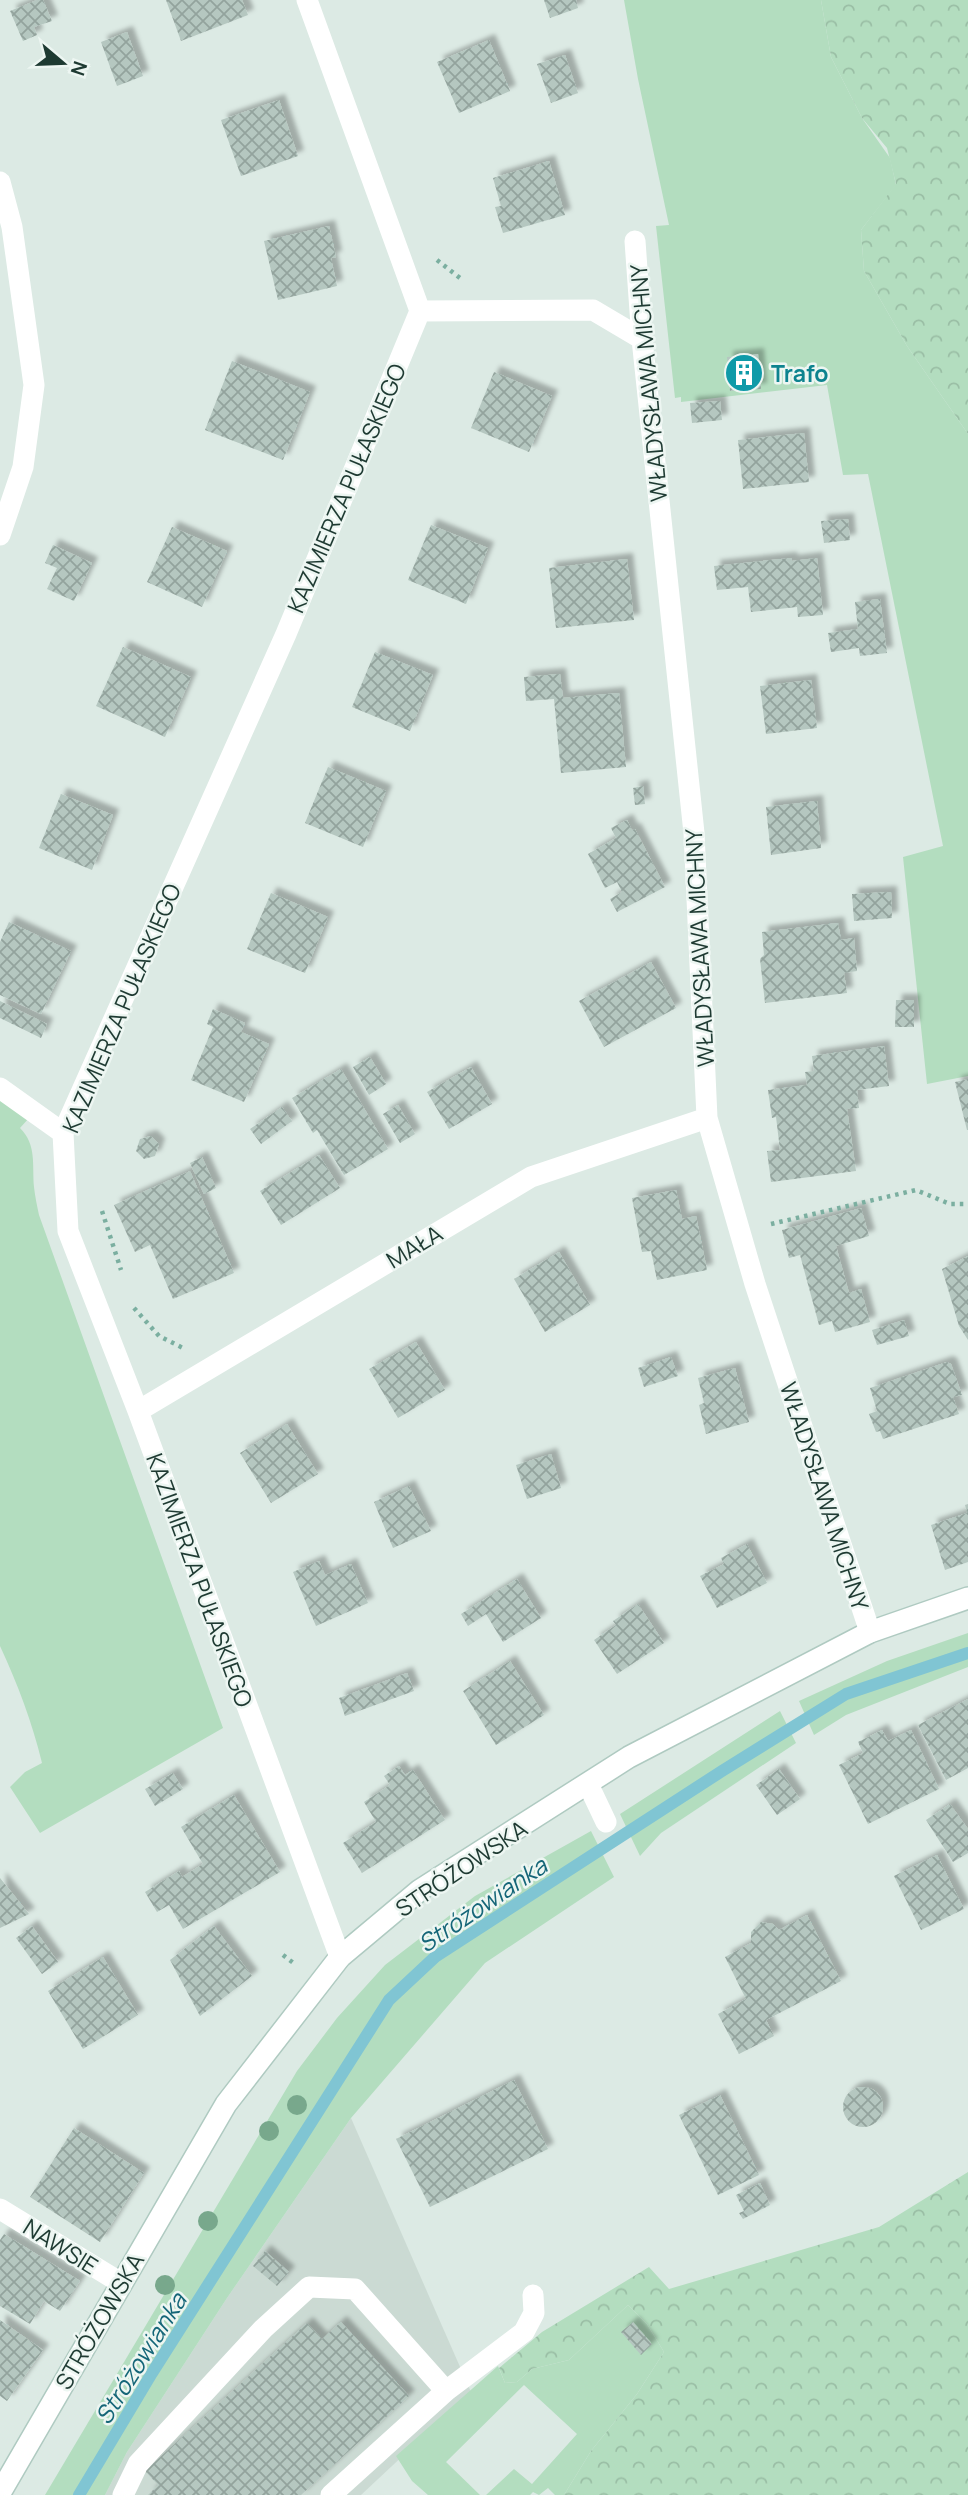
<svg xmlns="http://www.w3.org/2000/svg" width="968" height="2495" font-family="Manrope,sans-serif">
<style>
.built{fill:#cbdad3}
.grass{fill:#b3ddbf}
.forest{fill:url(#forest-crowns)}
.lines{fill:none;stroke-linecap:round;stroke-linejoin:round}
.stream{stroke:#80c5d3;stroke-width:12}
.building{fill:url(#building-cross-hatch);filter:url(#shadow)}
.secondary-casing{stroke:#afcac1;stroke-width:24}
.path{stroke:#7bafa0;stroke-width:4.5;stroke-dasharray:3.5 5;stroke-linecap:butt}
.service{stroke:#fff;stroke-width:21}
.minor{stroke:#fff;stroke-width:21}
.secondary{stroke:#fff;stroke-width:21}
.tree{fill:#78a88c}
.labels{text-anchor:middle;dominant-baseline:central;stroke-width:5;stroke-linejoin:round;paint-order:stroke}
.culture-label{font-size:23px;font-weight:bold;fill:#0d838f;stroke:#edf6f2;text-anchor:start}
.street-label{font-size:23px;fill:#1e3a32;stroke:#edf6f2}
.water-label{font-size:24px;font-style:italic;fill:#156678;stroke:#edf6f2}
</style>
<defs>
<pattern id="forest-crowns" width="20" height="18" patternUnits="userSpaceOnUse" patternTransform="scale(1.75)"><rect width="20" height="18" fill="#b3ddbf"/><path d="M2 6a3 3 0 1 1 6 0M12 15a3 3 0 1 1 6 0" fill="none" stroke="#9abea5"/></pattern>
<pattern id="building-cross-hatch" width="8" height="8" patternUnits="userSpaceOnUse" patternTransform="scale(1.75)"><rect width="8" height="8" fill="#b5c7c0"/><path d="M0 0l8 8M0 8l8-8" fill="none" stroke="#93a39d"/></pattern>
<filter id="shadow"><feDropShadow dx="6" dy="-6" stdDeviation="2" flood-color="#0004"/></filter>
</defs>
<rect width="100%" height="100%" fill="#dceae4"/>
<path class="built" d="M351 2118 471 2392 361 2495H105L127 2452 227 2298Z"/>
<path class="grass" d="M624 0H821L831 57 862 118 890 158 896 185 861 230 864 271 907 346 968 434V1076L927 1084 903 857 943 846 868 474 843 475 827 385 681 402V397L675 398 656 226 669 225 638 79Z
M0 1096 29 1118 20 1128C37 1145 32 1165 34 1187 35 1196 37 1206 39 1215L223 1728 40 1833 10 1787 25 1772 42 1763C32 1722 18 1685 0 1646Z
M968 1633V1667L846 1715 814 1735 799 1701 887 1661Z
M780 1711 796 1743 661 1833 640 1856 620 1814Z
M591 1831 614 1877 485 1963 351 2118 227 2298 127 2452 105 2495H45L297 2071 337 2018 385 1965 475 1896Z
M628 2305 647 2324 664 2352 637 2394 591 2451 564 2495H555L548 2488 539 2495 533 2492 530 2495H486L514 2469 532 2484 577 2434 524 2385 446 2462 480 2495H428L412 2481 396 2456 498 2366 505 2383 517 2382 532 2369 569 2360Z"/>
<path class="forest" d="M821 0H968V434L907 346 864 271 861 230 896 184 887 148 862 118 831 57Z
M968 2172V2495H564L591 2451 637 2394 664 2352 647 2324 628 2305 569 2360 532 2369 517 2382 505 2383 499 2368 542 2332 649 2267 669 2289 879 2227Z"/>
<g class="lines">
<path class="stream" d="M79 2495 152 2373 389 2000 435 1957 722 1771 846 1694 968 1653"/>
</g>
<path class="building" d="M37 0H43L52 21 34 27 37 35 23 41 10 11Z
M166 0H242L248 15 181 41Z
M544 0H576L578 8 550 18Z
M127 32 143 76 117 86 101 42Z
M489 40 510 91 459 113 437 62Z
M565 55 578 93 551 103 537 64Z
M279 100 298 156 241 176 221 120Z
M549 161 565 215 503 233 495 207 501 206 493 178Z
M329 226 336 257 331 258 337 286 278 300 264 241Z
M758 354 761 389 730 391 727 357Z
M232 361 310 392 283 460 205 430Z
M494 372 552 396 529 452 471 428Z
M720 401 722 420 692 423 690 403Z
M804 433 809 482 743 489 738 440Z
M848 519 850 540 824 543 821 521Z
M431 525 488 548 466 604 408 580Z
M172 527 227 551 202 607 147 582Z
M53 545 92 563 74 601 47 589 57 568 45 563Z
M791 558 792 561 817 558 823 615 798 617 797 607 751 612 748 587 717 590 714 566Z
M627 559 634 620 556 628 549 568Z
M880 599 887 653 860 656 859 648 831 652 828 633 858 629 855 602Z
M123 647 191 677 165 737 96 706Z
M375 652 433 675 410 731 352 707Z
M560 674 563 698 619 693 626 767 561 773 554 699 526 701 524 677Z
M811 680 817 728 766 734 760 686Z
M328 767 386 791 363 847 305 823Z
M643 786 645 804 635 805 633 788Z
M61 794 113 815 92 870 39 848Z
M817 801 821 848 771 855 766 807Z
M627 820 632 830 635 829 665 887 617 912 610 899 622 892 617 882 605 888 588 854 616 838 611 828Z
M891 892 892 918 854 921 852 894Z
M271 893 328 917 305 973 247 949Z
M9 922 71 951 41 1014 0 995V942Z
M838 923 841 940 854 938 857 971 844 973 847 993 765 1003 760 959 764 955 762 932Z
M651 962 676 1008 604 1047 579 1001Z
M896 1000H914V1027H895Z
M0 1001 47 1024 41 1038 0 1018Z
M213 1009 245 1023 241 1032 269 1044 244 1102 191 1080 213 1027 207 1024Z
M884 1046 889 1086 857 1090 859 1108 847 1109 856 1171 771 1182 767 1151 780 1150 776 1117 772 1118 768 1090 807 1085 805 1072 814 1071 812 1056Z
M370 1057 386 1084 369 1095 353 1067Z
M471 1067 492 1104 449 1129 427 1092Z
M341 1069 388 1149 344 1175 317 1130 313 1133 292 1098Z
M968 1079V1130H967L955 1082Z
M398 1105 415 1134 400 1143 383 1114Z
M282 1107 292 1121 261 1144 250 1129Z
M151 1136 159 1144 155 1156 144 1159 136 1151 140 1139Z
M319 1155 340 1188 281 1225 260 1191Z
M202 1157 216 1188 204 1194 190 1163Z
M190 1171 234 1273 173 1299 150 1245 135 1252 114 1205Z
M676 1190 682 1219 696 1216 707 1270 657 1280 651 1251 642 1252 632 1198Z
M861 1208 869 1236 836 1246 849 1293 861 1289 870 1322 835 1332 832 1321 819 1325 800 1255 789 1258 782 1230Z
M559 1252 590 1305 545 1332 514 1279Z
M968 1256V1340L959 1326 942 1269Z
M904 1320 909 1336 877 1345 872 1330Z
M416 1342 445 1390 398 1418 369 1369Z
M671 1357 678 1376 644 1387 638 1368Z
M947 1362 951 1364 962 1395 953 1397 959 1414 883 1439 880 1431 876 1432 869 1414 877 1411 870 1388Z
M735 1368 749 1422 706 1434 699 1405 704 1403 698 1378Z
M287 1424 318 1474 271 1503 240 1453Z
M551 1454 561 1488 527 1499 516 1465Z
M409 1486 431 1531 393 1548 374 1502Z
M968 1504V1562L945 1570 931 1525 967 1513 965 1505Z
M747 1544 767 1583 717 1608 700 1576 724 1564 721 1558Z
M319 1561 325 1575 351 1564 368 1603 316 1626 293 1572Z
M517 1579 541 1618 503 1642 486 1614 468 1626 461 1614Z
M638 1604 664 1643 617 1674 594 1640 616 1625 613 1621Z
M510 1661 544 1715 496 1745 463 1691Z
M407 1673 414 1691 345 1716 339 1698Z
M968 1699V1768L946 1780 918 1725Z
M882 1730 888 1741 911 1730 939 1789 868 1824 839 1765 863 1753 858 1742Z
M399 1766 405 1775 413 1770 445 1820 362 1873 343 1843 376 1822 364 1802 390 1785 384 1776Z
M779 1769 800 1799 777 1815 756 1785Z
M173 1773 183 1789 155 1806 145 1789Z
M234 1795 280 1872 183 1929 169 1905 157 1912 145 1892 179 1871 182 1877 203 1864 181 1827Z
M950 1804 968 1829V1853L953 1862 926 1820Z
M937 1855 964 1909 921 1930 894 1876Z
M0 1878 29 1914 0 1928Z
M807 1915 841 1981 766 2020 774 2036 739 2054 718 2014 746 1999 725 1957 751 1943V1932L761 1922 773 1924 779 1930Z
M32 1926 58 1962 42 1974 16 1938Z
M214 1926 252 1976 200 2016 170 1960Z
M103 1957 138 2015 83 2049 48 1991Z
M514 2080 548 2149 430 2207 396 2139Z
M843 2107a20 20 0 1 1 40 0a20 20 0 1 1-40 0Z
M720 2095 759 2175 718 2195 679 2115Z
M74 2128 144 2173 100 2242 30 2197Z
M760 2183 770 2205 743 2219 739 2213 744 2211 736 2195Z
M4 2234 80 2281 60 2311 44 2301 30 2324 0 2306V2240Z
M265 2251 289 2272 277 2286 253 2266Z
M0 2320 43 2350 7 2401 0 2396Z
M341 2322 409 2396 301 2495H148L158 2485 145 2471 307 2323 322 2339Z
M633 2322 652 2344 641 2355 621 2332Z"/>
<g class="lines">
<defs>
<path id="secondary" d="M0 2493 226 2104 340 1957 420 1890 629 1757 870 1632 968 1598"/>
</defs>
<use href="#secondary" class="secondary-casing"/>
<path class="path" d="M437 260 460 278
M102 1211 121 1270
M771 1224 916 1190 950 1204H968
M134 1308 159 1336 183 1348
M283 1955 296 1965"/>
<path class="service" d="M588 1784 606 1822
M0 2209 121 2283
M446 2391 524 2332 534 2313 533 2295
M123 2495 138 2464 263 2329 309 2287 355 2289 446 2391 331 2495"/>
<path class="minor" d="M307 0 420 311 286 634 63 1133 68 1231 138 1411 340 1957
M0 182 12 227 34 385 23 467 0 535
M635 241 642 339 694 833 707 1118 755 1284 870 1632
M420 311 593 310 642 339
M0 1088 63 1133
M138 1411 531 1177 707 1118"/>
<use href="#secondary" class="secondary"/>
</g>
<g class="tree">
<circle cx="297" cy="2105" r="10"/>
<circle cx="269" cy="2131" r="10"/>
<circle cx="208" cy="2221" r="10"/>
<circle cx="165" cy="2285" r="10"/>
</g>
<defs>
<symbol id="building-disc" viewBox="-11 -11 22 22"><circle r="9.5" fill="#0f9aa8" stroke="#edf6f2"/><path d="M-4-6H4V6H1V3H-1V6H-4ZM-2.5-4.3h1.7v1.8h-1.7ZM.8-4.3h1.7v1.8H.8ZM-2.5-1h1.7V.8h-1.7ZM.8-1h1.7V.8H.8Z" fill="#fff"/></symbol>
</defs>
<g fill-rule="evenodd">
<use href="#building-disc" x="722" y="351" width="44" height="44"/>
</g>
<g class="labels">
<g class="culture-label">
<text x="771" y="373">Trafo</text>
</g>
<g class="street-label">
<text transform="translate(648 383) rotate(-95)">WŁADYSŁAWA MICHNY</text>
<text transform="translate(346 488) rotate(-67)">KAZIMIERZA PUŁASKIEGO</text>
<text transform="translate(699 948) rotate(-93)">WŁADYSŁAWA MICHNY</text>
<text transform="translate(121 1008) rotate(-67)">KAZIMIERZA PUŁASKIEGO</text>
<text transform="translate(414 1246) rotate(-31)">MAŁA</text>
<text transform="translate(825 1496) rotate(72)">WŁADYSŁAWA MICHNY</text>
<text transform="translate(200 1580) rotate(70)">KAZIMIERZA PUŁASKIEGO</text>
<text transform="translate(461 1868) rotate(-34)">STRÓŻOWSKA</text>
<text transform="translate(61 2246) rotate(32)">NAWSIE</text>
<text transform="translate(99 2321) rotate(-60)">STRÓŻOWSKA</text>
</g>
<g class="water-label">
<text transform="translate(482 1904) rotate(-34)">Stróżowianka</text>
<text transform="translate(140 2358) rotate(-58)">Stróżowianka</text>
</g>
</g>
<g transform="translate(63 63) rotate(109)" stroke="#edf6f2" stroke-width="5" paint-order="stroke">
<path d="M0-5L12 26L0 18L-12 26Z" fill="#1e3a32"/>
<text y="-10" font-size="19" font-weight="bold" text-anchor="middle" fill="#1e3a32">N</text>
</g>
</svg>
